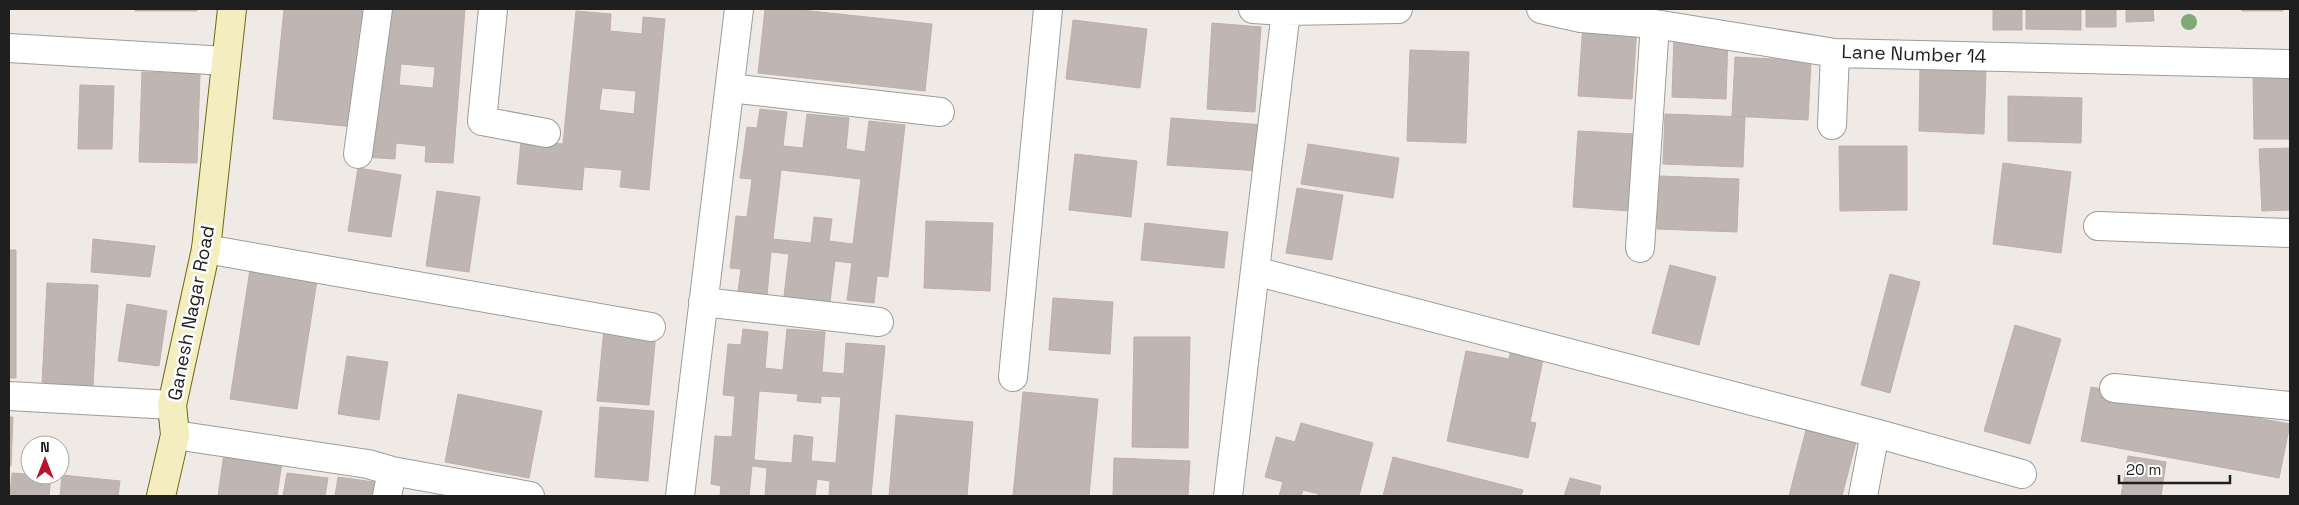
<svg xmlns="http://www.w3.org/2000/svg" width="2299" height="505" font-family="'Space Grotesk',sans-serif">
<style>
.building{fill:#bfb5b3;stroke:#bfafa9;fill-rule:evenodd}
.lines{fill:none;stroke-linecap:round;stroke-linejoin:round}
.street-casing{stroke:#9c9c9c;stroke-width:30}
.secondary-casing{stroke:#6c670f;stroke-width:30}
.street{stroke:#fff;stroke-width:28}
.secondary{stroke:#f4edbf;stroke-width:28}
.tree{fill:#7ca974}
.labels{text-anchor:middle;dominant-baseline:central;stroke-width:5;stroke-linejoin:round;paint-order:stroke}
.street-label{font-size:19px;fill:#1f1f1f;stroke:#fff}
</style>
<rect width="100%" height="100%" fill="#efeae6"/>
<path class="building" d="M135 9H197V11H135Z
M284 9H366L355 127 273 119Z
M390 9H465L453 163 425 162 426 146 396 143 395 159 364 157ZM401 64 435 67 433 88 399 85Z
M765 9H792L932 24 925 91 758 73Z
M1993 9H2022V30H1993Z
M2026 9H2081V30L2026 29Z
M2086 9H2116V27H2086Z
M2126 9H2153L2154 21 2126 22Z
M2242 9H2283V11H2242Z
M576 11 611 14 610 31 642 34 643 17 665 19 649 190 620 187 622 170 584 167 582 190 517 184 521 140 563 144ZM602 88 636 91 634 114 599 110Z
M1073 20 1147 29 1140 88 1066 79Z
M1212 23 1261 27 1255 112 1207 109Z
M1583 24 1637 27 1632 99 1578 96Z
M1674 35 1728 37 1726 99 1672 97Z
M1410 50 1469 52 1466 143 1407 141Z
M1735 57 1811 61 1808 120 1732 116Z
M1920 65 1986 69 1984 134 1919 131Z
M142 72 200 74 197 163 139 162Z
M2290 74V139H2254L2253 75Z
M80 85 114 86 112 149H78Z
M2008 96 2082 98 2081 143 2008 141Z
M760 109 787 112 783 146 803 148 807 114 849 118 846 149 865 152 869 121 905 125 888 277 877 276 874 303 847 300 852 263 835 261 830 302 784 296 789 254 771 252 767 295 738 291 741 269 730 268 736 216 747 217 752 179 740 178 747 127 757 128ZM781 170 861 179 853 244 829 241 832 219 814 217 811 243 773 239Z
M1665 114 1745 117 1743 167 1663 164Z
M1171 118 1265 125 1262 171 1167 165Z
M1578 131 1635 134 1630 211 1573 207Z
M1308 144 1399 158 1393 198 1301 184Z
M1839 146H1907V210L1840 211Z
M2290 148V210L2262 211 2259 149Z
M1075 154 1137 161 1131 217 1069 210Z
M2003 163 2071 172 2061 253 1993 244Z
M358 168 401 175 391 237 348 231Z
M1659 176 1739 179 1737 232 1657 229Z
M1297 188 1343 195 1332 260 1286 253Z
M437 191 480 197 469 272 426 266Z
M926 221 993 223 990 291 924 288Z
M1145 223 1228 232 1224 268 1141 260Z
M93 239 155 246 150 277 91 272Z
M9 250H16V378H9Z
M251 263 318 274 297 409 230 399Z
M1670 265 1716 277 1699 345 1652 333Z
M1890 274 1920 282 1890 393 1861 385Z
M47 283 98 285 93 387 42 385Z
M1053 298 1113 302 1110 354 1049 350Z
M127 304 167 311 159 366 118 361Z
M2015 325 2061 339 2030 444 1984 431Z
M604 328 656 333 649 405 597 401Z
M743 329 768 332 765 368 783 370 787 329 825 332 822 372 844 374 846 343 885 346 871 496H829L830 481 817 479 815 496H765L767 468 752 466 749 496H720L721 486 711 484 715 436 732 437 735 396 723 395 728 344 741 345ZM759 391 798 394 797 401 821 403V396L841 397 836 463 811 461 813 437 794 435 792 463 754 460Z
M1134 337H1190L1188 448 1132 447Z
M1511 348 1544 355 1530 422 1536 423 1528 458 1447 441 1466 351 1509 359Z
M347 356 388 362 379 420 338 414Z
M2091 387 2290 424 2279 478 2081 441Z
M1023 392 1098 399 1089 496H1013Z
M458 394 542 411 529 478 445 462Z
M600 407 654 411 648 481 595 477Z
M896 415 973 422 967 496H889Z
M9 417H13L11 466H9Z
M1301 423 1373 443 1359 496H1318L1319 494 1303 490 1301 496H1279L1283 482 1265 477 1276 437 1295 442Z
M1806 430 1856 442 1842 496H1789Z
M224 453 282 462 277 496H218Z
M2128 456 2166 462 2161 496H2121Z
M1393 457 1523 490 1521 496H1383Z
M1114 458 1190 461 1188 496H1113Z
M12 473 51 476 49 496H10Z
M287 473 328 478 325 496H283Z
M62 475 120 481 118 496H60Z
M338 477 374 482 372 496H335Z
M1570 478 1601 486 1599 496H1564Z"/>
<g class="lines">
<defs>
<path id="street" d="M493 9 482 121 546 133
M1253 9 1286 11 1398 9
M1541 9 1581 18 1655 24 1835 53 2290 64
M9 48 226 61
M730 88 940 112
M1832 125 1835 53
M358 154 378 9
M2098 226 2290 233
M1640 248 1655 24
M206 249 651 327
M1255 271 1875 433 2022 474
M703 302 879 322
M1013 377 1048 9
M2114 388 2290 406
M9 396 172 405
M175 435 368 464 392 471 530 496
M387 496 392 471
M680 496 739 9
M1228 496 1286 11
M1863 496 1875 433"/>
<path id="secondary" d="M161 496 175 435 172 405 206 249 232 9"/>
</defs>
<use href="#street" class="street-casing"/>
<use href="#secondary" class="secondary-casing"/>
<use href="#street" class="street"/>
<use href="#secondary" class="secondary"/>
</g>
<circle class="tree" cx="2189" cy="22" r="8"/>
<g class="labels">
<g class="street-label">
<text transform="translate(1914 54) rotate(2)">Lane Number 14</text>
<text transform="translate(191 313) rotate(-79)">Ganesh Nagar Road</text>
</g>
</g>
<rect width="2299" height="505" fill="none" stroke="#1f1f1f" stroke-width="20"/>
<g transform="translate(45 460)"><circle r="24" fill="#ffffff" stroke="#a5a5a5"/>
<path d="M0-4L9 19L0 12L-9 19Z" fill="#ba132f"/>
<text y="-8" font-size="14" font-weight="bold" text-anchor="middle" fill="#1f1f1f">N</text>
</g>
<path d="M2119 475v8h111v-8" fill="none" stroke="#1f1f1f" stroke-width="2.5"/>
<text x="2126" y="475" font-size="15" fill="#1f1f1f" stroke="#ffffff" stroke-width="4" paint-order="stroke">20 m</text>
</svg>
